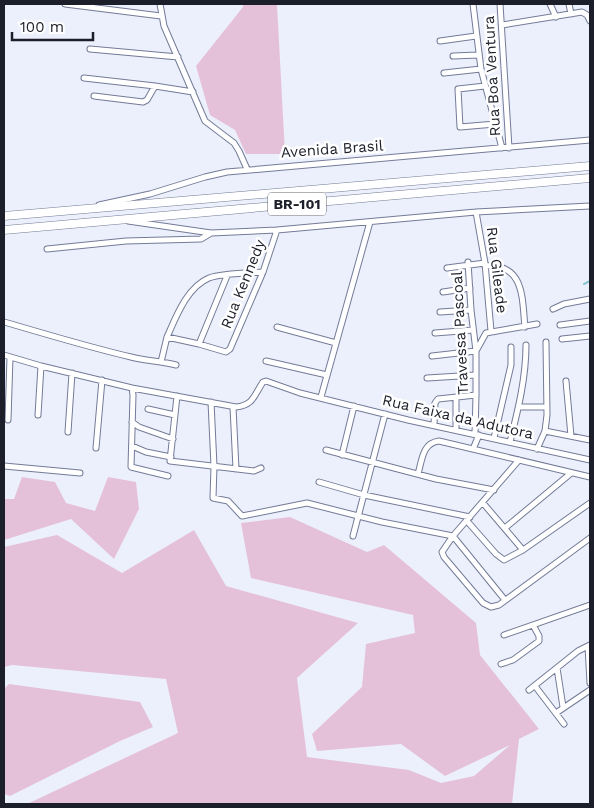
<svg xmlns="http://www.w3.org/2000/svg" width="594" height="808" font-family="'Work Sans',sans-serif">
<style>
.green{fill:#e5c1d9}
.lines{fill:none;stroke-linecap:round;stroke-linejoin:round}
.stream{stroke:#86c6d0;stroke-width:2}
.minor-casing{stroke:#737b97;stroke-width:7}
.highway-casing{stroke:#737b97;stroke-width:9}
.minor{stroke:#fff;stroke-width:5}
.highway{stroke:#fff;stroke-width:8}
.labels{text-anchor:middle;dominant-baseline:central;stroke-width:5;stroke-linejoin:round;paint-order:stroke}
.shield{fill:#fff;stroke:#60626a;stroke-width:1}
.shield-label{font-size:14px;font-weight:bold;fill:#1c1f2a}
.street-label{font-size:15px;fill:#1c1f2a;stroke:#fff}
</style>
<rect width="100%" height="100%" fill="#ecf0fc"/>
<path class="green" d="M243 4H277L285 154H246L235 130 210 115 196 66 243 7Z
M22 477 55 482 66 503 95 511 108 477 136 482 139 509 114 559 71 519 4 540V499H14Z
M290 517 367 552 384 545 476 623 480 655 539 729 519 739 512 804H27L178 733 166 679 12 665 4 667V547L57 535 122 573 194 530 226 586 358 623 297 678 307 757 409 770 441 783 474 776 510 745 445 776 401 744 317 751 312 734 362 687 366 644 415 633 413 615 251 578 241 523Z
M9 684 140 702 153 727 120 741 10 796 4 794V689Z"/>
<g class="lines">
<path class="stream" d="M584 284 590 281"/>
<defs>
<path id="minor" d="M65 4 161 16
M160 4 164 26 205 121 234 143 239 151 247 169
M473 4 481 69 502 148
M500 4 509 148
M550 4 556 17
M569 4 571 14
M502 25 582 12 587 15 590 21
M440 41 476 36
M90 49 178 57
M453 56 478 55
M444 73 481 69
M84 78 155 86 193 92
M485 86 458 89 460 127 495 124
M94 96 143 102 147 100 155 86
M99 205 150 194 205 177 227 172 590 140
M476 212 485 263 491 331
M128 221 211 233 277 230 476 212 590 206
M47 249 126 241 201 239 211 233
M468 262 471 310 476 351V395L475 434
M485 266C525 263 522 299 525 327
M447 268 485 263
M443 292 470 288
M553 309 564 304 590 299
M440 312 471 310
M4 322C46 334 88 347 131 357 146 361 161 361 176 365
M560 325 590 321
M277 327 336 343
M435 333 473 330
M167 337C176 317 187 287 209 278 223 273 248 273 263 272
M562 339 590 336
M199 344 227 276
M4 355 41 366 132 388 133 395 131 467 168 476
M432 356 476 351 486 333 537 324
M266 361 327 375
M161 362 167 337 199 344 226 352 230 349 263 272 277 230
M427 378 476 375
M566 381 571 436
M132 388 236 407C254 405 254 395 263 382L266 381 300 393 408 420 590 460
M177 396 170 461 254 471 261 468
M321 397 370 222
M211 402 214 466 213 498 228 501 242 516 307 503 382 522 453 536 505 600
M233 407 236 469
M519 407H547
M148 409 175 415
M38 415 41 366
M8 420 10 357
M132 422 139 427 173 439
M434 425 435 403 438 399 476 395
M456 429V397
M545 431 590 440
M68 432 72 373
M494 438 511 365V347
M510 442C518 410 526 378 526 345
M132 446 146 452 171 457
M96 448 102 380
M473 449 479 435
M537 449 545 431 547 415 546 342
M326 450 436 479 494 490
M342 455 354 406
M519 460 453 536 442 552 444 557 483 603 491 607 499 605 590 538
M4 466 80 473
M418 474C422 461 422 443 439 441L590 477
M319 482 364 495 470 517
M483 503 523 550
M467 521 496 554 504 560 523 550 590 503
M505 528 570 474
M353 536 385 414
M504 635 590 605
M588 646 590 683
M501 664 513 660 539 641V636L533 625
M557 668 563 707
M535 686 564 724
M529 690 578 651 590 645
M556 713 590 690"/>
<path id="highway" d="M4 216 590 166
M4 230 590 178"/>
</defs>
<use href="#minor" class="minor-casing"/>
<use href="#highway" class="highway-casing"/>
<use href="#minor" class="minor"/>
<use href="#highway" class="highway"/>
</g>
<g class="labels">
<rect class="shield" x="268" y="192.5" width="58" height="23" rx="4"/>
<g class="shield-label">
<text x="297" y="204">BR-101</text>
</g>
<g class="street-label">
<text transform="translate(492 76) rotate(-93)">Rua Boa Ventura</text>
<text transform="translate(332 149) rotate(-4)">Avenida Brasil</text>
<text transform="translate(497 270) rotate(83)">Rua Gileade</text>
<text transform="translate(243 284) rotate(-68)">Rua Kennedy</text>
<text transform="translate(460 333) rotate(-93)">Travessa Pascoal</text>
<text transform="translate(458 417) rotate(13)">Rua Faixa da Adutora</text>
</g>
</g>
<rect width="594" height="808" fill="none" stroke="#1c1f2a" stroke-width="10"/>
<path d="M12 32v8h81v-8" fill="none" stroke="#1c1f2a" stroke-width="2.5"/>
<text x="20" y="32" font-size="15" fill="#1c1f2a" stroke="#ffffff" stroke-width="4" paint-order="stroke">100 m</text>
</svg>
